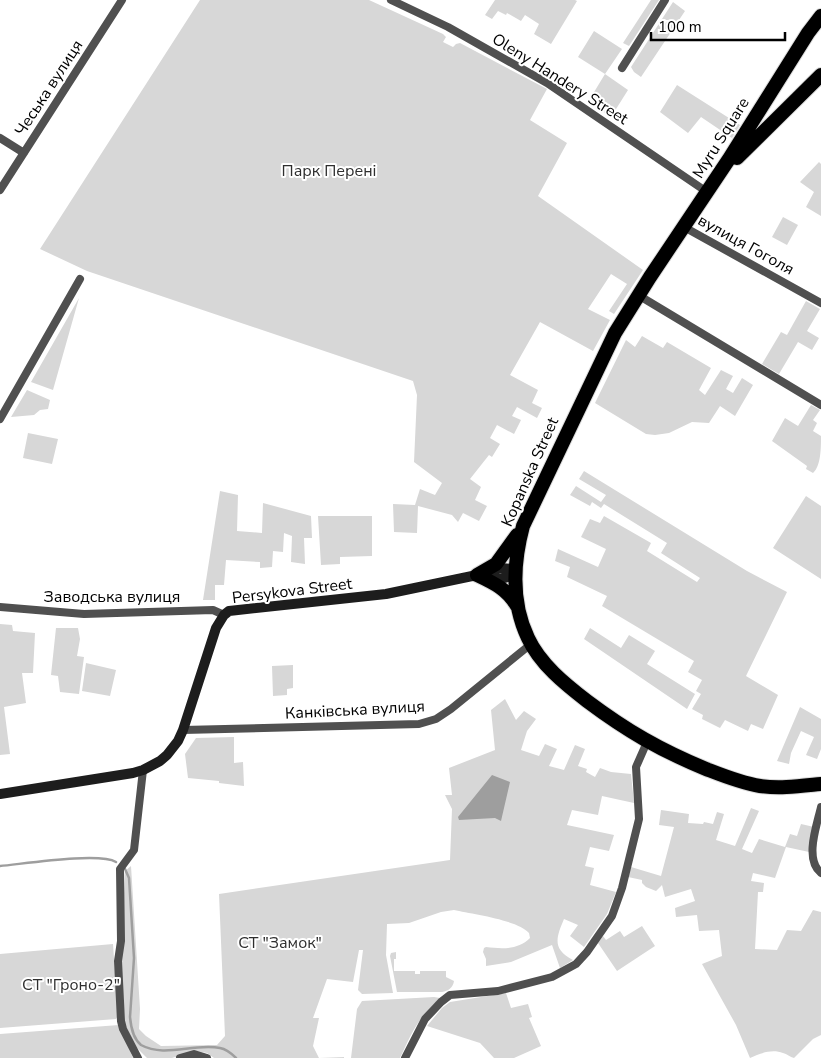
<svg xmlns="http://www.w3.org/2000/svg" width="821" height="1058" font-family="'Nunito Sans',sans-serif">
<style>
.green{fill:#d7d7d7}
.water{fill:#9e9e9e}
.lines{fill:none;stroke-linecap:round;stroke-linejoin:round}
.stream{stroke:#9e9e9e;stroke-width:2.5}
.trunk-casing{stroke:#dbdbdb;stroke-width:16}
.minor{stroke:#505050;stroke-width:8}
.secondary{stroke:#1d1d1d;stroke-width:10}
.trunk{stroke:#000;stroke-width:14}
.labels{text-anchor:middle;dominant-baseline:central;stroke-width:4;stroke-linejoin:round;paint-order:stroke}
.street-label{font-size:16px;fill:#000;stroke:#fff}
.park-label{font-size:16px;fill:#2e2e2e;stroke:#fff}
</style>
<rect width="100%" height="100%" fill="#fff"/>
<path class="green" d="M200 0H369L443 34 446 37 443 42 453 47 456 44 460 43 547 89 530 120 567 143 538 196 643 270 614 314 609 311 627 284 611 274 588 309 610 320 593 351 540 322 510 375 538 390 532 403 542 408 537 418 517 407 512 416 521 420 514 434 497 425 490 438 500 444 492 457 489 455 470 479 481 487 475 500 487 506 479 521 463 513 458 522 452 515 418 506 417 533 394 532 393 504 415 505 420 489 435 495 442 483 414 462 417 395 413 381 87 271 40 249Z
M495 0H575L577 1 551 44 534 34 539 24 525 15 521 21 507 13 506 15 498 11 492 19 485 15Z
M651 0H659L629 46 623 43Z
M673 2 685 11 641 77 634 72 631 67Z
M594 31 622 49 605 74 628 90 611 117 588 102 605 74 578 57Z
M677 85 740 125 732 138 701 117 688 133 660 112Z
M819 162 821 164V216L806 207 814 192 800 182Z
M783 217 798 225 787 245 772 237Z
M79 298 53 390 31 382Z
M806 301 820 309 807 331 819 338 812 350 798 342 779 374 762 364 781 332 787 335Z
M642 336 663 348 667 342 711 368 699 390 705 395 721 370 733 376 726 389 733 393 742 378 753 385 735 416 720 406 709 423 692 422 669 433 655 435 646 434 595 403 626 340 635 347Z
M27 390 50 400 48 409 40 410 34 415 11 417Z
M811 405 820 410 813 420 817 423 813 431 821 436C821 448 821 466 813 473L806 469 807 466 772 441 785 418 798 426Z
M28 433 58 439 52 464 23 458Z
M584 471 747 571 787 592 746 676 778 695 763 729 751 724 748 731 725 720 720 728 702 719 703 715 692 709 701 694 696 691 702 680 688 672 694 661 602 606 607 596 567 577 570 567 555 561 558 549 598 567 606 549 581 537 590 519 600 523 604 516 651 543 647 551 697 582 700 578 661 553 667 543 604 504 601 508 592 502 590 506 570 495 576 486 601 502 606 495 579 479Z
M220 491 238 495 237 531 262 533 263 503 311 516 312 538H304L305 564 291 562 292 536 284 533 283 552 273 551 272 567 260 568V562L226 560 224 585H215V600H203Z
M806 496 821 506V579L773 548Z
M318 516H372V556L340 557V564L321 565Z
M0 624 12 625 13 631 35 633 33 673H22L26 703 4 707 10 754 0 755Z
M56 628H78L80 639 77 656 84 657 79 694 60 692 58 676 51 675Z
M590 628 621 648 629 635 655 651 647 664 695 694 687 709 584 639Z
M86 663 116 670 110 696 82 691Z
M293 665V688L287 689V695L273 696 272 666Z
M505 699 516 720 524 711 536 719 527 731 521 750 539 756 545 744 557 749 549 766 564 770 575 745 585 749 578 766 587 769 586 772 595 777 600 768 611 772 631 774 634 803 602 796 598 815 572 810 567 825 614 835 609 851 590 847 585 866 594 868 590 885 616 892 607 914 584 947 570 936 578 925 564 919C556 938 552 949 573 960L560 968 552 945 511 962 486 966V959L483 952 484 948 486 947C502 949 518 950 530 938L529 933C518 920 472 914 454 910L441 912 409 923 387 924 386 955 393 993 362 994 358 990 363 950H359L353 982 327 979 313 1018H319L313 1046 319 1058 344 1057V1058H214L207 1053 196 1051 172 1058H147L137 1048 125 1025 121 963 125 871 131 866 140 1009 139 1029 146 1036 161 1046 217 1045 225 1036 219 894 450 860 452 809 445 795H452L449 768 495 750 491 710Z
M800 707 821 719V749L817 759 806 755 814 737 801 731 791 753 789 764 777 761Z
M234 737V763L243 762 244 786 219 783V781L188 778 185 754 196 738Z
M751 808 759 811 742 849 752 853 759 839 785 847 790 834 797 836 801 824 814 827 809 852 786 847 775 878 753 873 751 881 764 883 763 892H758L755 949 777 950 787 930 801 931 813 910 821 912V1035L813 1039 794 1058C790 1057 787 1054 783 1053 772 1049 761 1053 750 1058L736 1025 702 964 722 956 719 930 699 931 697 915 676 917 675 908 695 901 691 889 665 897 662 885 656 891 646 887 642 883V880L628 877 631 867 661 876 674 827 659 825 661 810 689 814 688 823 703 824 704 822 713 824 717 812 724 814 716 840 735 846Z
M642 926 655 946 617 971 598 943 603 936 606 940 620 931 624 937Z
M113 944 118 1016 116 1019 0 1028V954Z
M396 952V959H394V971H415V974H420V971H446V977L454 981C453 988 448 991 442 992H397L390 956 391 953Z
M506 993 511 1008 528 1004 532 1017 529 1018 541 1046 514 1058H494L480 1043 427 1026 442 1008 450 1002Z
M434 997 440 998C418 1018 412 1032 400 1058H351L357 1009 362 1001Z
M119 1025 133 1058H0V1034Z"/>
<path class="water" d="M492 775 510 782 501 821 495 818 459 820 458 817Z"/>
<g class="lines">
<path class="stream" d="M0 866C23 864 99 852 116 862
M125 869 129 878 134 958 130 1017C131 1028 133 1038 141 1045 165 1058 193 1043 220 1048 226 1049 232 1054 236 1058"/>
<defs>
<path id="trunk" d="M821 16 808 33 729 159 650 277 615 333 523 526C513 563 511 602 528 638 540 664 565 684 587 701 627 731 660 750 706 769 724 776 741 783 760 786 780 789 801 786 821 784
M737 158 821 75
M477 575 496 564 517 535
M477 575C494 583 507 589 517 606"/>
</defs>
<use href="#trunk" class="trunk-casing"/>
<path class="minor" d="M391 0 448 27 547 83 707 192
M622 68 665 0
M0 138 24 153
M0 190 122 0
M684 227 821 303
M638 295 821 405
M0 419 80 279
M0 607 84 614 213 610 224 615
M183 730 419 724 436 719 451 709 531 644
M821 807C817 825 804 859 821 873
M138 1058 123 1029 121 1021 118 961 121 941 120 869 134 850 143 770
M180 1058 194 1054 207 1058
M405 1058 425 1019 441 1002 450 995 498 991 552 977 576 964 587 952 612 916 622 888 639 819 636 767 647 742"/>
<path class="secondary" d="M0 794 133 773 143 770 160 761 167 755 178 741 183 730 216 628 224 615 229 611 386 594 477 575 500 568 512 569 515 573C505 580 498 579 487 577"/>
<use href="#trunk" class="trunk"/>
</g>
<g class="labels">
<g class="street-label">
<text transform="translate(560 79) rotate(32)">Oleny Handery Street</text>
<text transform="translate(49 88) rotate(-57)">Чеська вулиця</text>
<text transform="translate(721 138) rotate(-58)">Myru Square</text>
<text transform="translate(746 245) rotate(29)">вулиця Гоголя</text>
<text transform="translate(530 472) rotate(-66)">Kopanska Street</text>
<text transform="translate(292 591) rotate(-7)">Persykova Street</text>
<text x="112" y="597">Заводська вулиця</text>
<text transform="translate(355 710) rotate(-3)">Канківська вулиця</text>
</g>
<g class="park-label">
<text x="329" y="171">Парк Перені</text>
<text x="280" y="943">СТ "Замок"</text>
<text x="71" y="985">СТ "Гроно-2"</text>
</g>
</g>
<path d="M651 32v8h134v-8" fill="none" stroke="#000000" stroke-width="2.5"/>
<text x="658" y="32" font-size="15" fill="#000000" stroke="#ffffff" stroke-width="4" paint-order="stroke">100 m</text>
</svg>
